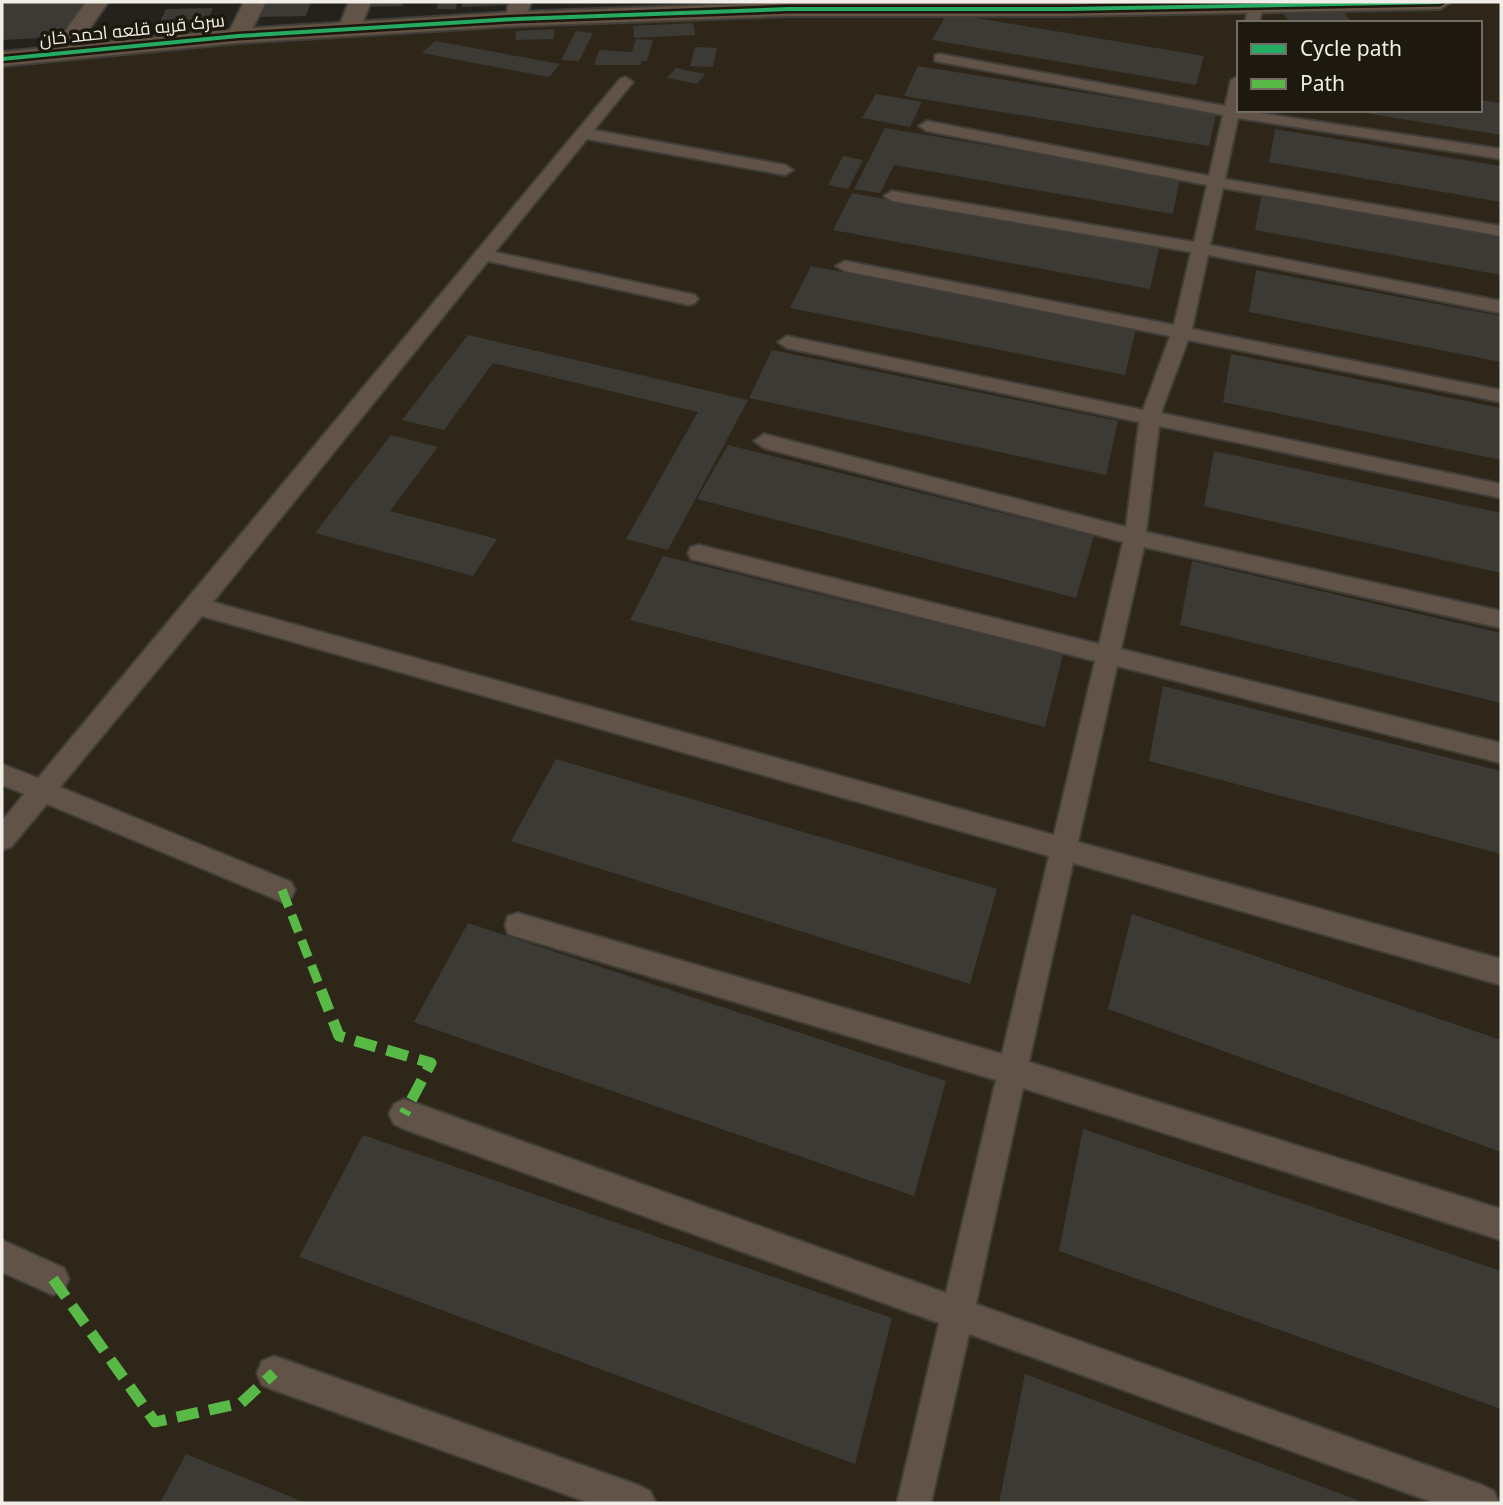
<svg xmlns="http://www.w3.org/2000/svg" width="1503" height="1505" font-family="'Noto Sans',Cairo,sans-serif">
<style>
.built{fill:#2e2719;fill-rule:evenodd}
.building{fill:#3c3a35}
.lines{fill:none;stroke-linecap:round;stroke-linejoin:round}
.lane-casing{stroke:#403e39;stroke-width:4}
.street-casing{stroke:#403e39;stroke-width:4}
.secondary-casing{stroke:#403e39;stroke-width:4}
.lane{fill:#615347;fill-rule:evenodd}
.street{fill:#615347;fill-rule:evenodd}
.secondary{fill:#645243;fill-rule:evenodd}
.quiet-far1{stroke:#58b947;stroke-width:9;stroke-dasharray:18 9;stroke-linecap:butt}
.quiet{stroke:#58b947;stroke-width:11;stroke-dasharray:22 11;stroke-linecap:butt}
.cycleway-casing{stroke:#1d190f;stroke-width:5}
.cycleway{fill:#26ab63;fill-rule:evenodd}
.labels{text-anchor:middle;dominant-baseline:central;stroke-width:7;stroke-linejoin:round;paint-order:stroke}
.far-street-label{font-size:18px;fill:#f1eee7;stroke:#1d190f}
</style>
<rect width="100%" height="100%" fill="#24221c"/>
<path class="built" d="M1501 2V1503H2V59L516 19ZM1239 23H1480V110H1239Z"/>
<path class="building" d="M2 2H84L60 37 2 40Z
M264 2H311L306 16 259 17Z
M367 2H403L402 6 366 7Z
M438 2H457L456 9H437Z
M462 2H509V5L462 7Z
M213 8 204 30H182L184 26H158L166 9Z
M1344 12 1350 21 1290 23 1284 14Z
M947 13 1204 56 1196 85 932 40Z
M693 23 695 35 634 38 633 26Z
M554 29V39L515 40 516 31Z
M576 31 593 33 579 61 561 60Z
M636 39 653 40 647 61H642L640 65H594L599 50 632 52Z
M435 41 560 64 549 77 422 53Z
M695 47 717 48 713 67 690 66Z
M918 66 1216 114 1209 146 904 96Z
M676 68 705 74 697 84 667 78Z
M876 94 922 102 910 127 862 118Z
M1480 100 1501 103V135L1359 112 1480 110Z
M885 128 1180 178 1173 214 894 165 880 193 854 189Z
M1275 129 1501 166V202L1269 162Z
M843 156 863 160 848 189 828 185Z
M852 193 1159 248 1150 289 833 230Z
M1262 193 1501 235V275L1255 230Z
M811 266 1136 329 1125 375 790 308Z
M1256 270 1501 316V362L1249 312Z
M468 335 748 400 668 550 626 539 698 412 493 363 444 430 402 420Z
M772 350 1118 421 1106 475 749 398Z
M1231 354 1501 408V460L1223 402Z
M391 435 438 447 390 511 497 539 473 576 315 533Z
M728 445 1094 536 1076 598 697 499Z
M1214 451 1501 513V573L1204 506Z
M663 556 1063 654 1045 727 630 620Z
M1192 561 1501 633V703L1180 625Z
M1163 686 1501 771V854L1149 761Z
M556 759 997 889 970 984 511 841Z
M1132 914 1501 1040V1152L1108 1009Z
M468 923 946 1081 914 1196 414 1022Z
M1083 1129 1501 1271V1409L1059 1251Z
M363 1135 892 1318 855 1464 299 1257Z
M1025 1374 1365 1503H999Z
M186 1454 306 1503H160Z"/>
<g class="lines">
<defs>
<path id="lane" d="M1256 2 1263 6 1259 23H1245L1249 6Z
M940 54 1225 106 1231 80 1239 76V110L1501 149V159L1238 118 1225 179 1501 226V236L1223 188 1210 245 1501 301V313L1208 255 1192 329 1501 390V402L1188 340 1161 413 1501 484V498L1159 426 1146 532 1501 611V628L1144 547 1121 649 1501 743V763L1117 666 1078 842 1501 959V985L1073 863 1029 1062 1501 1209V1240L1023 1088 976 1304 1482 1485 1494 1491 1499 1503H1435L969 1334 931 1503H897L939 1323 404 1129 394 1124 389 1114 394 1104 404 1099 946 1293 996 1080 518 937 508 934 505 925 508 916 518 913 1002 1054 1049 856 202 616 60 787 291 882 295 890 291 898 282 902 273 898 47 804 11 847 2 850V821L24 794 2 785V764L38 778 620 79 625 77 633 82 594 130 785 165 793 170 785 175 587 139 495 252 695 295 698 299 695 303 689 305 488 261 213 602 1054 835 1095 661 699 561 691 559 688 553 691 547 699 545 1099 644 1123 542 764 448 754 441 764 434 1126 527 1139 422 787 348 778 342 787 336 1143 410 1170 336 845 271 836 266 845 261 1174 325 1191 252 892 201 884 196 892 191 1194 242 1207 185 927 131 919 126 927 121 1209 176 1223 115 935 61V55Z
M2 1240 64 1268 69 1279 64 1290 53 1295 2 1272Z
M274 1356 638 1485 650 1491 656 1503H590L274 1390 262 1385 257 1373 262 1361Z"/>
<path id="street" d="M86 2H108L69 58H53L49 53Z
M244 2H266L246 41H230L227 36Z
M349 2H371L360 29 349 36 338 29Z
M509 2H531L524 24 516 26 505 19Z"/>
<path id="secondary" d="M788 2H1451L1440 9 1068 16H788L516 26 238 43 2 66V52L238 29 516 12Z"/>
</defs>
<use href="#lane" class="lane-casing"/>
<use href="#street" class="street-casing"/>
<use href="#secondary" class="secondary-casing"/>
<use href="#lane" class="lane"/>
<use href="#street" class="street"/>
<use href="#secondary" class="secondary"/>
<path class="quiet-far1" d="M282 890 322 992"/>
<path class="quiet" d="M321 990 339 1036 431 1063 404 1114
M53 1279 155 1422 241 1403 274 1373"/>
<defs>
<path id="cycleway" d="M1358 2H1443L1440 4 1068 11H788L516 21 238 38 2 61V57L238 34 516 17 788 7H1068Z"/>
</defs>
<use href="#cycleway" class="cycleway-casing"/>
<use href="#cycleway" class="cycleway"/>
</g>
<g class="labels">
<g class="far-street-label">
<text transform="translate(132 29) rotate(-6)">سرک قریه قلعه احمد خان</text>
</g>
</g>
<rect width="1503" height="1505" fill="none" stroke="#f1eee7" stroke-width="7"/>
<rect x="1237" y="21" width="245" height="91" fill="#1d190f" stroke="#726e65" stroke-width="2"/>
<rect x="1251" y="44" width="35" height="10" fill="#26ab63" stroke="#726e65" stroke-width="2"/>
<text x="1300" y="56" font-size="21" fill="#f1eee7">Cycle path</text>
<rect x="1251" y="79" width="35" height="10" fill="#58b947" stroke="#726e65" stroke-width="2"/>
<text x="1300" y="91" font-size="21" fill="#f1eee7">Path</text>
</svg>
